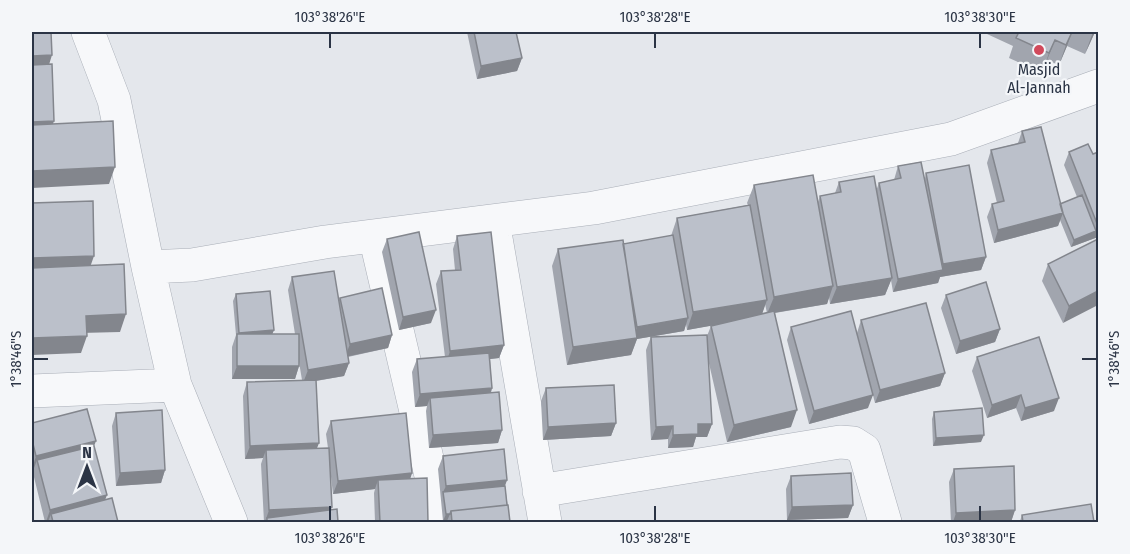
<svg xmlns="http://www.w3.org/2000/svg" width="1130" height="554" font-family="'Fira Sans Condensed',sans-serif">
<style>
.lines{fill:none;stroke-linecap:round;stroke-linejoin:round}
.minor-casing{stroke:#a9aeb7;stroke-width:34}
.minor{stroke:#f7f8fa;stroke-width:33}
.wall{fill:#a1a5ae;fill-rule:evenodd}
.shaded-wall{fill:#83868d}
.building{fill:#bbc0ca;stroke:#83868d;stroke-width:1.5}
.ticks{fill:none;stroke:#2b3445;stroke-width:2}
.poi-dot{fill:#d1495b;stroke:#f4f6f9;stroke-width:2}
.labels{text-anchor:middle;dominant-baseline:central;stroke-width:4.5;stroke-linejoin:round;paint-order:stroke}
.poi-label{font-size:16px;fill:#2b3445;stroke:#f4f6f9}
.neatline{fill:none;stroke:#2b3445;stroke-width:2}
.ticks-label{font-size:15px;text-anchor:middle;fill:#2b3445}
</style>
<rect width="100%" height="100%" fill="#e4e7ec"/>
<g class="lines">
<defs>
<path id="minor" d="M88 32 114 100 148 267 175 385 231 522
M493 221 545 522
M375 236 436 497 440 522
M148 267 192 265 325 242 594 208 951 139 1098 86
M32 391 175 385
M539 491 840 442 853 443 864 450 885 522"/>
</defs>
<use href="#minor" class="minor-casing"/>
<use href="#minor" class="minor"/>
</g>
<path class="wall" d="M467 32H516L522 58 517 71 477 79Z
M988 32H1095L1085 54 1067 46 1059 65 1047 60 1042 73 1009 58 1013 46 987 34Z
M1022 131 1060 204 1077 197 1064 165 1069 152 1093 154 1098 152V237L1071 247 1060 220 1058 226 994 243 987 217 992 204 997 203 987 163 991 150 1018 143Z
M898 166 925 178 926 173 986 257 981 270 940 277 938 283 893 292 891 280 885 295 830 304 829 297 827 304 775 313 791 427 727 442 708 359 712 424 707 437H696L693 447 668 448V439L651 440 646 350 651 337 707 336 711 326 714 325 687 330 686 324 684 331 637 339 631 355 567 365 552 266 558 249 623 244 671 236 677 218 748 205 747 203 754 185 818 202 820 196 835 193 839 182 876 191 879 183 894 180ZM765 304 767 313 762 314Z
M457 236 504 345 499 358 490 359 492 388 491 393 502 430 498 443 429 448 426 411 427 406 415 407 412 372 417 359 445 357 436 284 441 271 455 270 453 249Z
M387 239 431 323 399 330 382 252Z
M1098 239 1063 323 1042 281 1048 264Z
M292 277 339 300 340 298 392 335 388 348 348 357 349 363 344 376 316 381 317 448H328L326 434 331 421 412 473 410 478 428 522H375L374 493 375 489 333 494 330 468 331 510 338 522H264L261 464 263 458 245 459 243 396 247 382 302 380 299 362V366L295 379H232V347L236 335 233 301 236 294 274 330 272 334H295L288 290Z
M946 295 1000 329 995 342 956 354 941 308Z
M861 320 945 373 940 386 875 403 863 356 868 408 809 424 787 340 791 327 857 333Z
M977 357 1054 411 1021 421 1016 408 987 418 972 371Z
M546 388 616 423 611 436 543 440 541 401Z
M934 412 981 442 933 446 932 419Z
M116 413 165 470 161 483 116 486 112 426Z
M32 423 94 446 105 500 118 522H45L33 473 34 468 32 469Z
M443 456 507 480 505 486 510 522H447V521H443L438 469Z
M954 469 1015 510 1011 522 1020 521 1022 515 1094 522H951L949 482Z
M791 476 853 505 848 518 787 520 786 489Z"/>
<path class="shaded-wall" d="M1072 32 1067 46 1059 65 1066 45Z
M1093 32H1095L1085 54Z
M1055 40 1047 60 1042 73 1049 53Z
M52 55 48 68 32 69V56Z
M522 58 517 71 477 79 481 66Z
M54 121 49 135H32V122Z
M115 167 109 184 32 188V171Z
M1063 213 1058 226 994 243 998 230Z
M1098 225V237L1071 247 1074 240 1096 231Z
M94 256 88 273 32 275V258Z
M986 257 981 270 940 277 938 283 893 292 898 279 941 271 943 264Z
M892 278 885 295 830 304 837 287Z
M833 286 827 304 767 314 774 297Z
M1098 291V305L1063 323 1069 306Z
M767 300 761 317 687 330 693 312Z
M436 310 431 323 399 330 403 317Z
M126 314 120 332 80 333 86 316Z
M688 318 684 331 637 339 631 355 567 365 573 347 633 339 637 327Z
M1000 329 995 342 956 354 960 341Z
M274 330 271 337 237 340 239 333Z
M392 335 388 348 345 357 350 344Z
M87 336 81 353 32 355V338Z
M504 345 499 358 446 364 450 351Z
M349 363 344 376 303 383 308 370Z
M237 366H299L295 379H232Z
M945 373 940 386 875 403 880 390Z
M492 388 488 401 430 398 427 406 415 407 420 394Z
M873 395 868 408 809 424 814 411Z
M1021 395 1016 408 987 418 992 405Z
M1059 398 1054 411 1021 421 1025 408Z
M797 410 791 427 727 442 734 425Z
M616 423 611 436 543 440 548 427Z
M698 424H712L707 437H696L693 447 668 448 673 435Z
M673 426 668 439 651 440 656 427Z
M502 430 498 443 429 448 433 435Z
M984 435 981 442 933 446 936 438Z
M96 441 91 454 37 460 34 468 32 469 36 456Z
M319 443 314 456 266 450 263 458 245 459 250 446Z
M165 470 161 483 116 486 120 473Z
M412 473 408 486 378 480 375 489 333 494 338 481Z
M507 480 502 493 443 492 446 486Z
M107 495 102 508 51 514 48 522H46L50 510Z
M853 505 848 518 787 520 792 507Z
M332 507 327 520 267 518 265 522 269 510Z
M1015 510 1011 522H953L956 513Z
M446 514H450L447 521H443Z"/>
<path class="building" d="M32 32H51L52 55 32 56Z
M474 32H516L522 58 481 66Z
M1019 32H1072L1066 45 1055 40 1049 53 1016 38Z
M52 64 54 121 32 122V65Z
M113 121 115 167 32 171V125Z
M1041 127 1063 213 998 230 992 204 1004 201 991 150 1025 142 1022 131Z
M1088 144 1093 154 1098 152V226L1069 152Z
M921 162 943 270 898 279 879 183 901 178 898 166Z
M969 165 986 257 943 264 926 173Z
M813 175 833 286 774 297 754 185Z
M874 176 892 278 837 287 820 196 841 192 839 182Z
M1082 195 1096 231 1074 240 1062 211 1060 204Z
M93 201 94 256 32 258V203Z
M750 205 767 300 693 312 677 218Z
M419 232 436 310 403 317 387 239Z
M491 232 504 345 450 351 441 271 461 270 457 236Z
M673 235 688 318 637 327 623 244Z
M1098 239V291L1069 306 1048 264Z
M623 240 637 338 573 347 558 249Z
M124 264 126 314 86 316 87 336 32 338V268Z
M334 271 349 363 308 370 292 277Z
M986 282 1000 329 960 341 946 295Z
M382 288 392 335 350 344 340 298Z
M270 291 274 330 239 333 236 294Z
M926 303 945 373 880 390 861 320Z
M774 311 797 410 734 425 711 326Z
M851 311 873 395 814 411 791 327Z
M237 334H299V366H237Z
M707 335 712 424H698V434L673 435V426L656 427 651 337Z
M1039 337 1059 398 1025 408 1021 395 992 405 977 357Z
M489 353 492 388 420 394 417 359Z
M316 380 319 443 250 446 247 382Z
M614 385 616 423 548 427 546 388Z
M499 392 502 430 433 435 430 398Z
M982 408 984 435 936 438 934 412Z
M87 409 96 441 36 456 32 440V423Z
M162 410 165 470 120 473 116 413Z
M406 413 412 473 338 481 331 421Z
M94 446 107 495 50 510 37 460Z
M329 448 332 507 269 510 266 450Z
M504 449 507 480 446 486 443 456Z
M1014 466 1015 510 956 513 954 469Z
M851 473 853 505 792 507 791 476Z
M427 478 428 522H380L378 480Z
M505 486 507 505 451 511 450 514H446L443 492Z
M112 498 118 522H53L51 514Z
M1091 504 1094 522H1023L1022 515Z
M508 505 510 522H452L451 511Z
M337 509 338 522H267V518Z
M1020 521V522H988Z"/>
<path class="ticks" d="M330 33V48M655 33V48M980 33V48M33 359H48M1082 359H1097M330 506V521M655 506V521M980 506V521"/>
<circle class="poi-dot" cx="1039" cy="50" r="6"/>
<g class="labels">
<g class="poi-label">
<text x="1039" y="69">Masjid<tspan x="1039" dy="18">Al-Jannah</tspan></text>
</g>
</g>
<rect width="1130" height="554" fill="none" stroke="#f4f6f9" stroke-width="66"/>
<g transform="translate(87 467)" stroke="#f4f6f9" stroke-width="4.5" paint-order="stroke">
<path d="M0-4.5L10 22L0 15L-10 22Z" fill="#2b3445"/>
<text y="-9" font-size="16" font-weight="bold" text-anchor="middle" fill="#2b3445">N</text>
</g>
<rect x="33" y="33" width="1064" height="488" class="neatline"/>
<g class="ticks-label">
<text x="330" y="22">103°38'26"E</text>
<text x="655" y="22">103°38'28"E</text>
<text x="980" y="22">103°38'30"E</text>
<text transform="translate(16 359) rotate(-90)" y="5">1°38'46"S</text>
<text transform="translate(1114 359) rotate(-90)" y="5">1°38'46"S</text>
<text x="330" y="543">103°38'26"E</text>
<text x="655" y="543">103°38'28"E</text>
<text x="980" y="543">103°38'30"E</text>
</g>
</svg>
